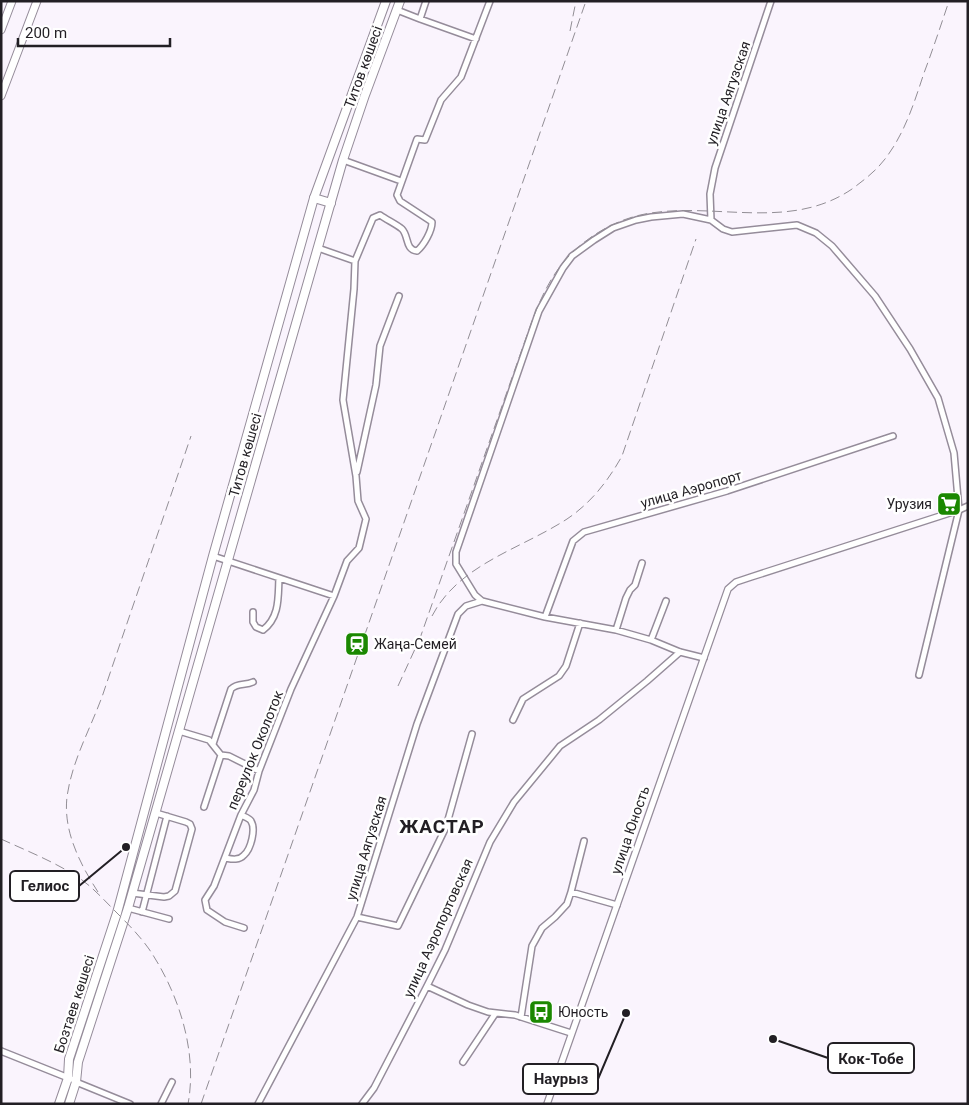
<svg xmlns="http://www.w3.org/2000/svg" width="969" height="1105" font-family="Roboto,sans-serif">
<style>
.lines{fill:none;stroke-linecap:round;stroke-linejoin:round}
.minor-casing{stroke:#958c9a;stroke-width:8}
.tertiary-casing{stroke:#958c9a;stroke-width:8}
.secondary-casing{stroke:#958c9a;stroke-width:9}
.primary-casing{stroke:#958c9a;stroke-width:10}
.trunk-casing{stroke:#958c9a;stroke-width:10}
.minor{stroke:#fff;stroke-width:5}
.tertiary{stroke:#fff;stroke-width:5.5}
.secondary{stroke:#fff;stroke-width:7}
.primary{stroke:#fff;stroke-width:8}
.trunk{stroke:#fff;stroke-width:8}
.rail{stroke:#928e95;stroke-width:1;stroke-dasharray:10 5;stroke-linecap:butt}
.labels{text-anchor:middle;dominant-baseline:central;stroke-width:5;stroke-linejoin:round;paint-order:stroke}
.street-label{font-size:14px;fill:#221f24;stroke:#fff}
.poi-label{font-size:14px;fill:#221f24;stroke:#fff;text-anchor:start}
.district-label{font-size:19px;font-weight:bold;letter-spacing:1px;fill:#221f24;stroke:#fff}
.leader{fill:none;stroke:#221f24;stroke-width:2}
.callout-dot{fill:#221f24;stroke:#fff;stroke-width:2}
.callout{fill:#fff;stroke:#221f24;stroke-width:2}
.callout-label{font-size:15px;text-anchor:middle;font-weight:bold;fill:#221f24}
</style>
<rect width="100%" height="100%" fill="#faf4fd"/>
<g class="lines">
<defs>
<path id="minor" d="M771 1 715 168 710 194 711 220 723 229 732 232 797 225 816 233 832 246 875 296 910 349 938 398 954 453 959 510 919 675
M397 10 420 19 426 1
M420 19 476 39
M343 160 401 181
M318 248 355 261
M357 472 376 385 380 346 399 296
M959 510 968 506
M213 556 334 596
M253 612V622L256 627 263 630C280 617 278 597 279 578
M545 617 573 541 584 532 727 491 893 436
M616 630 626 598 630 590 635 585 642 563
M651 640 666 601
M704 658 680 652 651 640 616 630 545 617 482 601 475 595 456 564V552L539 311 563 268 572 256 594 240 613 228 636 220 651 217 683 214 711 220
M513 720 523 699 559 676 566 666 580 623
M179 731 209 740 221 755 229 756 259 771
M213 744 231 689C238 682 245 686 253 682
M204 807 221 755
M225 858C231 859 239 861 244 855 251 849 256 829 251 821 249 818 245 817 241 815
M571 892 617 905
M132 893 164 897 169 896 175 891 192 829 190 824 186 822 156 813
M128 908 169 919
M142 912 167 816
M357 917 398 926 446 827 472 734
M244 928 225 922 207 910 205 900 214 886 241 815 254 790 259 771 291 689 334 596 347 561 359 548 366 519 358 501 356 476 343 400 354 289 355 261 373 218 380 215C387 220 396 224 402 229 409 236 405 250 417 251 424 245 432 231 432 222L400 201 397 195 417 139 425 140 441 100 461 77 490 1
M427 986 468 1005 488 1012 515 1015 571 1033
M521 1017 532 946 542 928 555 917 567 904 571 892 584 841
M463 1062 495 1014
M76 1082 130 1104
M161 1104 172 1082
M258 1104 357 917 417 724 458 614 466 606 482 601
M362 1104 374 1088 427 986 445 950 490 842 514 802 560 746 599 720 647 681 680 652"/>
<path id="tertiary" d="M1 1051 71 1079
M547 1104 728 589 736 582 751 577 959 510"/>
<path id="secondary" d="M1 30 12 1
M1 96 37 1"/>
<path id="primary" d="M314 198 331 203"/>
<path id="trunk" d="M59 1104 68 1078 69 1059 117 913 213 556 314 198 386 1
M69 1104 76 1082 78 1062 128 908 343 160 365 95 400 1"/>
</defs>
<use href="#minor" class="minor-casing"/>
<use href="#tertiary" class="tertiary-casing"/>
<use href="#secondary" class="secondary-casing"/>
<use href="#primary" class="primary-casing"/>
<use href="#trunk" class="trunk-casing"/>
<use href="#minor" class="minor"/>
<use href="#tertiary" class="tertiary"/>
<use href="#secondary" class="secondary"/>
<use href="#primary" class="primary"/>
<use href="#trunk" class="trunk"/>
<path class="rail" d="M570 31 576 1
M432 616C459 564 521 549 567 519 591 503 608 481 622 456L696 239
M419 641 532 321C541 297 553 271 572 253 591 234 618 219 645 214 714 201 789 232 852 189 864 180 876 171 885 159 905 133 914 103 924 73 933 49 941 25 949 1
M398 686 421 636
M1 839C25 850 50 860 73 874 90 884 102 898 116 912 127 923 139 935 149 949 178 992 198 1051 188 1104
M98 892C80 864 63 831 67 797 72 760 91 728 103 694 132 608 162 522 191 436
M201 1104 586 1"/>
</g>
<defs>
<symbol id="supermarket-square" viewBox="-11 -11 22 22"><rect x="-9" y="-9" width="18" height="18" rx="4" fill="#1b8801" stroke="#fff"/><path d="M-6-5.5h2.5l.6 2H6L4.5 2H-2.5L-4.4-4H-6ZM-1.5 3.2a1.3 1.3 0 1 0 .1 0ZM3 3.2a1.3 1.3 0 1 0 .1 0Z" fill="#fff"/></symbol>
<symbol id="station-square" viewBox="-11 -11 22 22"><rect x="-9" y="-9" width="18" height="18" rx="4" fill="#1b8801" stroke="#fff"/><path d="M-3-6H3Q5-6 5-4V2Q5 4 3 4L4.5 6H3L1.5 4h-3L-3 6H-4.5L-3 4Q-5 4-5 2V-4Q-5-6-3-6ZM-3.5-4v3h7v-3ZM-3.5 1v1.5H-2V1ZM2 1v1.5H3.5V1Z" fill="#fff"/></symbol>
<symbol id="bus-square" viewBox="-11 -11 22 22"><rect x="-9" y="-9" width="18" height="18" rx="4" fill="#1b8801" stroke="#fff"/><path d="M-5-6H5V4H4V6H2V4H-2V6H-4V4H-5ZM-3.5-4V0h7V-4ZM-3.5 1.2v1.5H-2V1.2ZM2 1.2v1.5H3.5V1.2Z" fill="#fff"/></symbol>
</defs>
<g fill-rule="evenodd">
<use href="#supermarket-square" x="935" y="490" width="28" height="28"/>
<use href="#station-square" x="343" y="630" width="28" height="28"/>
<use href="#bus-square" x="527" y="998" width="28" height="28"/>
</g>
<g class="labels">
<g class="street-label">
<text transform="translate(363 67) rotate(-70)">Титов көшесі</text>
<text transform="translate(728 93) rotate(-71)">улица Аягузская</text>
<text transform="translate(245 455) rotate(-74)">Титов көшесі</text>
<text transform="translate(691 489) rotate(-16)">улица Аэропорт</text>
<text transform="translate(255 750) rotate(-68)">переулок Околоток</text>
<text transform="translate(630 830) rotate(-71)">улица Юность</text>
<text transform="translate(366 848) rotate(-73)">улица Аягузская</text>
<text transform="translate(438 928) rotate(-66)">улица Аэропортовская</text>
<text transform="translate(74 1004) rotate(-72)">Бозтаев көшесі</text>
</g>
<g class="poi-label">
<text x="932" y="504" text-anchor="end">Урузия</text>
<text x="374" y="644">Жаңа-Семей</text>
<text x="558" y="1012">Юность</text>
</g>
<g class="district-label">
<text x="442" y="826">ЖАСТАР</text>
</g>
</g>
<path class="leader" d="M126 847L79 886M773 1039L828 1058M626 1013L598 1079"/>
<g class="callout-dot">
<circle cx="126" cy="847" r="5"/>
<circle cx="773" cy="1039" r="5"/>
<circle cx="626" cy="1013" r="5"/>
</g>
<g class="callout">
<rect x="10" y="871" width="69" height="30" rx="5"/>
<rect x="828" y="1043" width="86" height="30" rx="5"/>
<rect x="523" y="1064" width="75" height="30" rx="5"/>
</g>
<g class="callout-label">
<text x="45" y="891">Гелиос</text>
<text x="871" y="1064">Кок-Тобе</text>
<text x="561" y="1084">Наурыз</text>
</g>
<rect width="969" height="1105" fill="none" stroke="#221f24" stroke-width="5"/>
<path d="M18 38v8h152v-8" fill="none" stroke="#221f24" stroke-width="2.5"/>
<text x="25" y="38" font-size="15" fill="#221f24" stroke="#ffffff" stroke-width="4" paint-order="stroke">200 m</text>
</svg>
